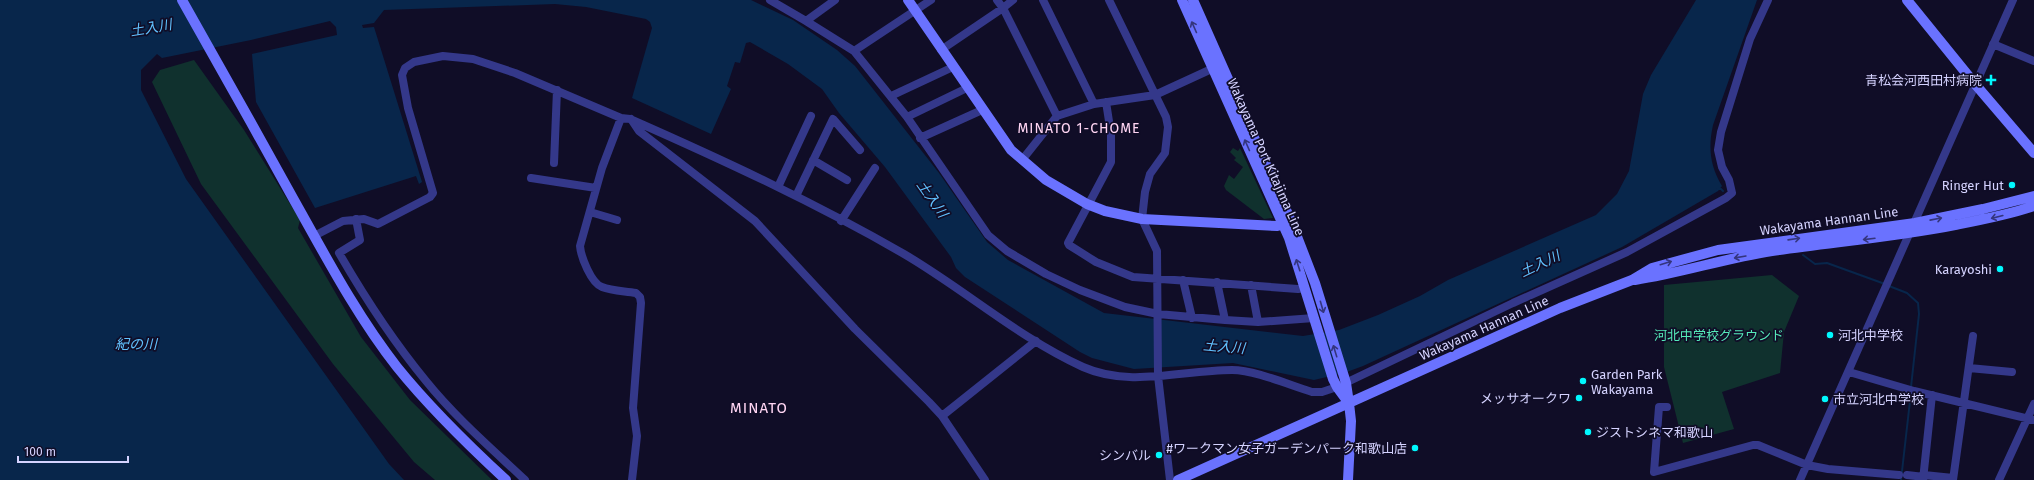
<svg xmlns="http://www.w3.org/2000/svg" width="2034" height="480" font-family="'Fira Sans','Noto Sans JP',sans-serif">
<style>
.green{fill:#10312e}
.water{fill:#08264b}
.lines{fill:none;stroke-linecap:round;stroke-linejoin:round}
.stream{stroke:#08264b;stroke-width:2}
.street{stroke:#34388a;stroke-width:8}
.secondary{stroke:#6a72ff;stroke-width:10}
.oneway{stroke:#34357d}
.poi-dot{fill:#00f8fe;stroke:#100d27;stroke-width:1.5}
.labels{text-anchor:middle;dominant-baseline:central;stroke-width:3.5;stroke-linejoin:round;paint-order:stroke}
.poi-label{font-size:13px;fill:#d5d3ff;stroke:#100d27;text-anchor:end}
.street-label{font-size:13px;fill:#d5d3ff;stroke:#100d27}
.park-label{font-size:13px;fill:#55e9b9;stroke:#100d27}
.water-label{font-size:14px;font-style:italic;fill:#61c2ff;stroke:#100d27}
.neighbourhood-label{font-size:14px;letter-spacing:1px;fill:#ffd5f3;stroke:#100d27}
.quarter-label{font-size:15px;letter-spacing:1px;fill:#ffd5f3;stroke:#100d27}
</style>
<rect width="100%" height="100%" fill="#100d27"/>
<path class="green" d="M194 60 244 130 300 220 298 228 361 337 410 400 492 480H435L414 462 333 364 201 184 152 82 160 70Z
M1233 148 1238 151 1240 148 1273 218 1264 219 1226 190 1224 186 1229 175 1234 179 1243 167 1234 160 1236 158 1230 152Z
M1772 275 1799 296 1784 332 1780 373 1722 392 1734 429 1683 443 1664 367V285Z"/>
<path class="water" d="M0 0H751L793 20 837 50 855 66 939 173 987 242 1008 260 1104 313 1303 336 1339 330 1378 315 1420 296 1448 280 1596 215 1617 194 1629 171 1643 94 1651 75 1696 0H1757L1713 125C1708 148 1710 166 1722 186L1718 191 1622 247 1363 366 1344 373 1314 380 1233 363 1134 369 1092 358 1080 352 965 277 956 268 951 257 885 167 839 113 822 89 788 64 750 42 746 43 740 63 735 62 727 86 731 89 711 134 632 98 652 28 650 22 646 19 586 7 555 4 384 10 374 23 362 25 363 28 374 27 422 182 419 184 416 176 315 208 256 102 252 54 337 35 336 27 330 21 251 40 162 58 157 54 141 70V90L186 179 389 464 404 480H0Z"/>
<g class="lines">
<path class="stream" d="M1717 189H1721L1723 191
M1803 255 1815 264 1827 263 1885 284
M1889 286 1907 293 1918 303 1919 314 1911 387
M1901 480 1911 392"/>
<path class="street" d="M770 0 806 21
M835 0 806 21 854 51 907 117 988 235 1007 251 1046 274 1080 290 1125 307 1158 314 1225 320 1258 322 1314 318
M997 0 1003 8 1013 0
M1043 0 1094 104
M1109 0 1166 117 1168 127 1165 153 1150 174 1145 192 1142 219 1157 251 1158 376 1170 480
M1993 44 2034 61
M941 50 1003 8 1057 116
M854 51 931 0
M891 96 953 67
M1106 102 1111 134V162L1068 243 1069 245 1096 262 1133 277 1298 289 1305 288
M907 117 967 88
M621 118 602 168 580 246C581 257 591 283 602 287 612 291 625 291 636 293L640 297 641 303 633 408 637 436 632 480
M631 119 639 131 755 221 855 329 929 402 942 416 985 480
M920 138 982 110
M813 160 847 180
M1022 160 1057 116 1094 104 1155 95 1218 66
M554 163 557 90
M531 178 596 188
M778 187 811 116
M796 196 833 119 860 150
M590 212 617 220
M356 219 360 240 339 253C365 298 393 341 426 381 455 417 491 448 525 480
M841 221 875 168
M314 236 343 221 364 219 378 224 430 197 433 193 408 108 402 75 405 68 414 62 443 56 473 59 515 73 621 118 630 119C723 160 816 203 904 254 964 289 1019 338 1083 367 1130 388 1182 370 1232 370 1255 370 1289 385 1312 392H1322L1337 387 1513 303 1627 252 1726 198 1732 193 1729 180 1722 167 1718 150 1721 132 1750 39 1768 0
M1183 280 1192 318
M1217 282 1225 320
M1251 285 1258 322
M1969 368 2012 372
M1849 372 1914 391 2034 420
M1667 407H1659L1654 472 1753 445H1758L1807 465 1828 469 1899 475
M942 416 1036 341
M1907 475 1924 477
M1924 475 1953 478
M1800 480 2013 0
M1923 480 1932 395
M1953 480 1973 336
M1999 480 2034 404"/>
<path class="secondary" d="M182 0C220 67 257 133 294 200 326 257 357 316 397 367 430 408 467 444 506 480
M908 0 1011 150 1046 180 1087 204 1105 211 1142 219 1277 226 1291 221
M1182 0 1289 238 1333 379 1337 387 1348 402
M1193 0 1291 221 1315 283 1346 383 1349 403 1351 421 1348 480
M1907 0 1975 84 2034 153
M1635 280C1681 273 1726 258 1772 251 1833 242 1894 237 1955 225 1981 220 2008 215 2034 206
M1178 480 1560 308 1632 280 1652 268 1718 250 1915 223 1983 209 2034 196"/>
</g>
<defs><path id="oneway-shaft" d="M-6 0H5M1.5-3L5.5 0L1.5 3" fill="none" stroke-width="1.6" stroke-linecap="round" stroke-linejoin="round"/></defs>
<g class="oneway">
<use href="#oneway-shaft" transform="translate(1194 27) rotate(-114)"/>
<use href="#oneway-shaft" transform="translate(1247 145) rotate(-114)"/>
<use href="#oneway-shaft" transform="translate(1997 217) rotate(166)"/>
<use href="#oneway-shaft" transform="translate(1936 219) rotate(-11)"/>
<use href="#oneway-shaft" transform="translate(1794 239) rotate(-8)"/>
<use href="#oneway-shaft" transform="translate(1869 239) rotate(173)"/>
<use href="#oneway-shaft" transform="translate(1740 257) rotate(170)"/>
<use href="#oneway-shaft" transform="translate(1666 263) rotate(-17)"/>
<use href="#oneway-shaft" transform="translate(1298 265) rotate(-108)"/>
<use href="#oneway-shaft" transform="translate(1322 307) rotate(74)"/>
<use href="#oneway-shaft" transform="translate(1335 351) rotate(-107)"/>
</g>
<g class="poi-dot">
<path d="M1989 74h4v4h4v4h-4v4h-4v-4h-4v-4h4z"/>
<circle cx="2012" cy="185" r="4"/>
<circle cx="2000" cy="269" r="4"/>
<circle cx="1830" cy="335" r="4"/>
<circle cx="1583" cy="381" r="4"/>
<circle cx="1579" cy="398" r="4"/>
<circle cx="1825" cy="399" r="4"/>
<circle cx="1588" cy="432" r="4"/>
<circle cx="1415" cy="448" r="4"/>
<circle cx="1159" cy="455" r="4"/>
</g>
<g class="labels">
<g class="poi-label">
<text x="1982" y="80">青松会河西田村病院</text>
<text x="2004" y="185">Ringer Hut</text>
<text x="1992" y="269">Karayoshi</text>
<text x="1838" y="335" text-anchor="start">河北中学校</text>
<text x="1591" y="374" text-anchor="start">Garden Park<tspan x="1591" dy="15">Wakayama</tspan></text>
<text x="1571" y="398">メッサオークワ</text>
<text x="1833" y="399" text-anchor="start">市立河北中学校</text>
<text x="1596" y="432" text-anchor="start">ジストシネマ和歌山</text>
<text x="1407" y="448">#ワークマン女子ガーデンパーク和歌山店</text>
<text x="1151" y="455">シンバル</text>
</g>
<g class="street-label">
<text transform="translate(1266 157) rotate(66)">Wakayama Port Kitajima Line</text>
<text transform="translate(1829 221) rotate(-8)">Wakayama Hannan Line</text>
<text transform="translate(1484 328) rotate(-24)">Wakayama Hannan Line</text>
</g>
<g class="park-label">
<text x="1719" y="335">河北中学校グラウンド</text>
</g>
<g class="water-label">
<text transform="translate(151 28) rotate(-10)">土入川</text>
<text transform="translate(932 199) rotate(55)">土入川</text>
<text transform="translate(1540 264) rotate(-25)">土入川</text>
<text x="136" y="344">紀の川</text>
<text transform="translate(1224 347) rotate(5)">土入川</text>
</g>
<g class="neighbourhood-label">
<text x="1079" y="128">MINATO 1-CHOME</text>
</g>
<g class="quarter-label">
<text x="759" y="408">MINATO</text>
</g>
</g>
<path d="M18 456v6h110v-6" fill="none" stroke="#d5d3ff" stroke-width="2"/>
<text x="24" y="456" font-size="12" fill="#d5d3ff" stroke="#100d27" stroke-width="3" paint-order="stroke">100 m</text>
</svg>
